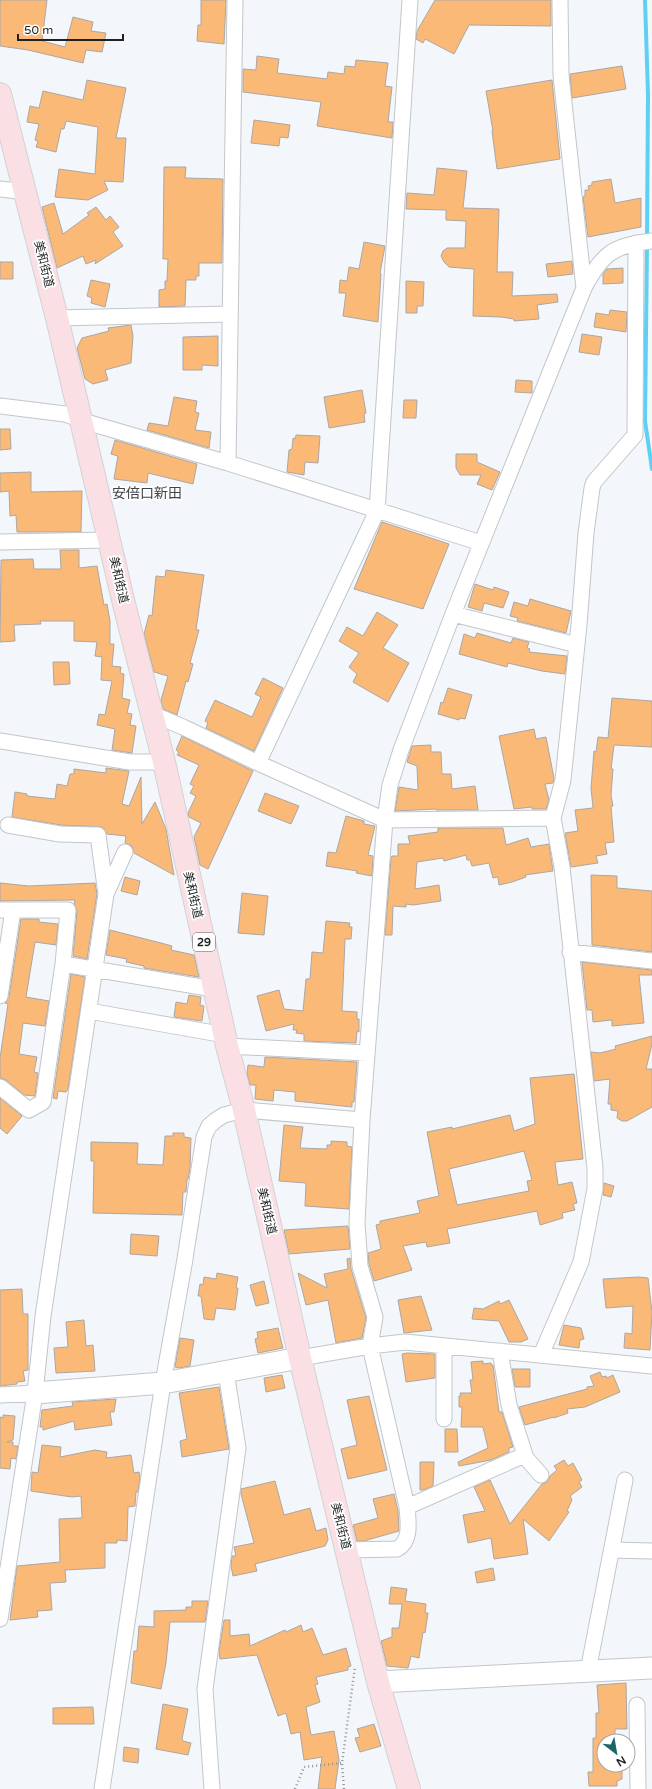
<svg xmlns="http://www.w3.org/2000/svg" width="652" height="1789" font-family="'Varela Round','Noto Sans JP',sans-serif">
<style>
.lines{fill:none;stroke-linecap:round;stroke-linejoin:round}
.stream{stroke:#5fcff3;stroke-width:4}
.building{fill:#fab976;stroke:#aba7a4;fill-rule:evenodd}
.street-casing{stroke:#c3c6c9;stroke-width:17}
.secondary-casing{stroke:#c3c6c9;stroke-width:23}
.primary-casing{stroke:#d2d2d3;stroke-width:24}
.path{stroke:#909295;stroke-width:2.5;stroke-dasharray:1 3;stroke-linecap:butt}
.street{stroke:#fff;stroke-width:15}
.secondary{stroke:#fff;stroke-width:21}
.primary{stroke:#fadfe5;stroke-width:22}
.labels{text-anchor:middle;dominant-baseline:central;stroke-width:3.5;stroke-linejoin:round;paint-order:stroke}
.shield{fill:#fff;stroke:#626364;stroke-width:1}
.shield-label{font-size:11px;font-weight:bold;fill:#1f2021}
.street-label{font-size:12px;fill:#1f2021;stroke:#fff}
.quarter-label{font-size:14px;fill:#424447;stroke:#fff}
</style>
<rect width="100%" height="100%" fill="#f3f6fa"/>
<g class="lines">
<path class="stream" d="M645 0 648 94 647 239
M647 246 645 421 652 469"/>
</g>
<path class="building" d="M0 0H47L42 41 65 47 73 17 93 22 91 31 106 33 102 52 86 50 83 63 28 50 0 46Z
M201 0H226L224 44 197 41 198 25H201Z
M435 0H551V26L469 25 454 54 425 39 423 43 416 39 417 31Z
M257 56 279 59 277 73 327 79 328 72 344 74 345 66 355 67 356 60 388 63 385 86 392 87 388 122H393L392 138 317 126 321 102 243 92V69L256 70Z
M622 66 626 89 572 98 570 74Z
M87 80 126 88 116 138H126L123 182 104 181 108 190 88 200 55 197 59 169 95 174 98 127 66 121 64 129H61L56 152 36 147 38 141 35 140 39 124 27 122 30 106 39 108 43 91 83 100Z
M552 80 560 159 497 169 492 131H493L486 91Z
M254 120 290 125 288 138 280 137 279 146 251 143Z
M164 167H186L185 178 223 179 222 263H199V276H196V280H186L185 306 159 307V290L165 289V281H167L168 259H163Z
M437 168 467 171 463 208 499 209 497 272H513L512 296 557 294 558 302 537 305 539 319 514 321V319L501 317 473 316 474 269 449 267 444 262 441 256 443 251 447 248H465L466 221 446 220V210L406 209 407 193 434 195Z
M611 179 615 203 641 198V227L588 237 583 197 585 196V190H589L588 186 592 185V182Z
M54 203 63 234 89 215 87 213 96 207 106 220 110 216 119 227 113 232 123 246 95 264 96 260 86 264 83 256 57 268 42 207Z
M364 242 385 246 380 273 381 274 378 322 343 316 346 293H339L340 280 347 281 349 267 359 269Z
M572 261 573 274 548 277 546 264Z
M0 262H13V279H0Z
M623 268V283L603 284V274L607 269Z
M91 280 110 284 105 307 91 303 92 298 87 296Z
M406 281 424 282 423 306H417V313H406Z
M610 310 627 312 626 332 594 327 596 313 609 315Z
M131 325 133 336 131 363 105 370 108 380 93 384 85 379 77 348 82 338 109 331 108 328Z
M582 334 602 337 599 355 579 352Z
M218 336V366L202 365V370H183V337Z
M516 380 532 381V393L515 392Z
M362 390 366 413 364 414 365 422 329 428 324 397Z
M174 397 197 401 195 412 199 413 195 430 211 432 209 448 147 430 149 423 168 426Z
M404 400H417L416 418H403Z
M0 429H10L11 449 0 450Z
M296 435 320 436 318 463 305 462 304 475 287 472 289 450 292 449 293 438 295 439Z
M115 440 197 464 193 484 148 473 147 483 114 479 118 456 111 454Z
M456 454H477V462L500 472 492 490 477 484 481 475H460L456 468Z
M31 472V492L82 491 81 532H17L16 515 10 516 9 491 0 492V473Z
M382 522 449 544 423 609 354 589Z
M60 550H79V568L97 566 104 605 107 604 110 621V644H114L112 666 121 667 120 673 124 674 122 698 130 700 127 713 132 714 130 725 136 726 132 753 112 750 115 729 97 725 99 714 105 715 112 681 101 680 102 657 95 656 97 642 74 641V621H40L41 624 14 625 15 641 0 642 1 560 33 559 34 569H61Z
M166 570 204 575 196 630H199L190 663 193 664 188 682 186 681 177 715 163 709 161 700 168 676 154 672 144 634 149 615 152 616 156 576 165 577Z
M475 584 493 590 494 587 509 592 503 608 484 603 482 611 468 607Z
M530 599 571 611 566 633 517 621 518 618 510 616 514 602 528 606Z
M377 612 398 625 383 648 409 663 388 702 353 682 357 674 349 667 359 653 339 641 347 627 363 636Z
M477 633 511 643 513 638 529 642 527 648 530 649 529 652 567 656 565 674 542 671 508 663 507 667 459 654 464 634 475 638Z
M53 662H69L70 684 54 685Z
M263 678 283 688 254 751 206 728 208 723 205 721 215 700 252 717 261 697 255 694Z
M448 688 472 695 465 719 460 718 459 720 438 714 441 702 443 703Z
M612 698 652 701V747L614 745 611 769H613L611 795 613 806H611L614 842 605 843 607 854 596 856 598 863 571 867 565 833 578 831 575 810 593 808 591 788 594 751 596 752 598 737 608 738Z
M534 729 536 739 546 737 554 778 553 783 545 784 549 800 546 809H532V807L514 809 499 736Z
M182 736 253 771 208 869 200 865 194 837 201 823 189 817 188 813 196 796 190 793 194 786 190 784 199 765 177 755 179 752 176 750Z
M431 745V752H441L442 774H451L452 789 475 786 478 810H436V809L395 811 399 787 418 790 417 766 407 762 412 746Z
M106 768 129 771 122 804 129 806 141 777 142 824 155 802 166 829 174 875 134 853 132 846 125 843 126 836 107 834 102 827 61 825 12 817 15 792 27 794V796L55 799 57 784 67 786 70 774H74V769L106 773Z
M265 793 299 806 291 824 258 811Z
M346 816 364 821V824L375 826 368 855 373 856 372 876 356 873 357 871 326 866 328 852 336 853Z
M438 828H503L506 845 528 838 531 847 549 844 553 871 525 875 526 877 512 882 499 885 498 877 493 878 489 863 472 866 470 860H467L466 855 444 861 443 858 417 862 415 889 439 885 441 901 413 905 406 904V907L393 906 392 935H385L391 859 392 856H398V844H410L408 836 438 832Z
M591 875 617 876V888L652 891V952L592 945Z
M125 877 140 881 137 895 121 891Z
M0 883 29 886 95 883 97 894 87 959 73 956 77 911 74 904 75 900 0 901Z
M242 893 268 896 264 935 238 933Z
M21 919H39V922L58 924 56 945 35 942 26 997 49 1001 45 1026 23 1023 19 1054 37 1057 34 1072 38 1073 35 1096 24 1095 6 1080 0 1078V1058L8 1004 5 1003 9 997Z
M326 921 350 923 349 927H352L351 939H345L342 1011 357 1012V1019H359V1032L357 1031 356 1043 304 1041V1034L296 1033 297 1030H293L294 1024 266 1031 257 996 279 990 284 1009 303 1011 306 979H310L312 952 323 953Z
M110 930 161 943 172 946 171 950 194 955 199 977 144 968V966L126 962 127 959 106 955Z
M582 962 652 970V975H639L644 1023 612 1026V1020L593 1022 592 1010H587Z
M71 974 85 977 68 1089 66 1092 58 1091 57 1099 53 1098Z
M189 995 201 997 200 1005 204 1006 202 1021 174 1017 176 1002 187 1004Z
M652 1036V1044L646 1069H652V1107L627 1121H622L617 1118 618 1111 611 1110V1104H608L610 1079 594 1081 591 1052 600 1053 616 1049 615 1046Z
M265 1057 357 1062 354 1102H352V1107L295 1101V1092L274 1090 273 1101 255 1099 256 1085H250L247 1074 248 1065 264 1067Z
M574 1074 583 1159 555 1162 558 1185 572 1182 577 1203 573 1204 575 1210 562 1213 563 1218 540 1225 537 1211 447 1229 450 1243 427 1247 426 1242 403 1246 412 1270 374 1281 369 1264 368 1253 381 1249 376 1225 380 1224V1221L420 1213 417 1201 439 1196 427 1132 452 1127V1129L510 1115 514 1131 535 1124 530 1078ZM524 1151 532 1180 527 1181 529 1191 457 1205 449 1169Z
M0 1098 22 1116 7 1134 0 1128Z
M284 1125 303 1127 300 1148 327 1149V1145H331V1141L347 1142V1146L352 1147 349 1209 305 1206 306 1183 279 1181Z
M173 1133H184V1137L191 1138 190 1168 188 1179H187L186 1192H183L182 1215 93 1213 94 1161H91V1142L138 1143 137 1164 163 1165 165 1136H173Z
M604 1183 614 1186 611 1197 603 1195Z
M348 1226 350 1249 289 1254 284 1230Z
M131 1234 159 1236 157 1256 130 1254Z
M350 1258 351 1269 366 1318 362 1338 336 1343 328 1300 306 1305 298 1273 327 1288 324 1274 348 1269 347 1259Z
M217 1273 238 1277 236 1288H238L235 1310 216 1308 214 1320 204 1319 201 1296H198L200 1284 203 1285 204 1277 216 1279Z
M639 1277 648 1278 652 1312 650 1350 624 1348 625 1333 632 1334 633 1306 606 1308 603 1279Z
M264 1281 269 1303 256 1306 250 1285Z
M22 1289 23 1314H28V1370L23 1371 25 1381 17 1382V1384L0 1386V1290Z
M421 1296 432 1330 404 1333 398 1300Z
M509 1300 528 1339 521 1342H509L499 1321 472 1319 474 1308 483 1309 499 1301 500 1304Z
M84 1320 86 1346 93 1345 95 1371 56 1373 54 1348 68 1347 66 1322Z
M564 1325 581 1328 584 1339 580 1340 579 1348 559 1345Z
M278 1328 283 1348 258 1353 255 1339 258 1338 257 1332Z
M180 1338 194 1340 190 1366 179 1368 175 1367Z
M407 1353 435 1354V1378L406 1382 402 1354Z
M483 1361V1364L491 1363V1365H493L499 1412H502L513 1447 509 1448V1452L491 1460 459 1466 458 1462 488 1448 483 1427H461L462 1407H459V1396H461L460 1393H472L470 1380H473L471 1362Z
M512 1369H530V1387H515Z
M600 1372 602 1377 606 1376 607 1378 613 1375 620 1392 585 1407 567 1409 568 1413 554 1418V1417L525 1425 519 1407 587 1389V1387L594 1386 590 1376Z
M282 1375 285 1388 266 1392 264 1378Z
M219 1387 229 1449 182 1457 180 1441 187 1439 179 1393Z
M369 1396 387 1470 348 1479 341 1449 357 1445 347 1400Z
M116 1399 114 1412H110L112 1425 75 1430 74 1421 43 1430V1427H40L42 1410 73 1406 72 1402Z
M3 1415 15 1416 13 1440 7 1442H13V1446H18L16 1459 11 1458 10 1469 0 1468V1417L3 1418Z
M445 1429H457L458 1452H445Z
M42 1445 61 1447 60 1457 95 1450 107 1452 106 1458 131 1455 134 1473 139 1472 140 1477 138 1492H136L135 1506 128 1507 127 1541 117 1540V1543H105V1568L65 1570 66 1582 50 1583 52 1610 37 1611 38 1617 10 1620 17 1566 60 1562 59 1519 82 1518 81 1496 72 1497 31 1491 32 1472 38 1473Z
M564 1460 568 1466 573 1463 582 1480 579 1482 582 1487 570 1496 572 1500 567 1511 569 1512 549 1541 523 1519 528 1554 494 1559 491 1538 468 1543 463 1515 485 1511 474 1487 490 1480 510 1524 542 1484 547 1482 550 1476 557 1470 554 1466Z
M420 1462H434L433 1486 423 1490H420Z
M275 1481 284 1515 310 1508 316 1531 326 1528 328 1540 325 1546 255 1564 257 1571 233 1576 231 1566 232 1556H236L234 1547 254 1543 241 1494V1489Z
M394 1494 398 1511 399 1531 364 1541H357L353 1525 378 1518 373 1499Z
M493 1568 495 1580 477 1583 475 1572Z
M391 1587 407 1589 405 1601 426 1604 425 1613H428L425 1633 423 1632 419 1658 411 1656 408 1668 387 1666 381 1641 392 1637V1628H399L402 1604H389Z
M192 1601H208L205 1622H170L166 1663 161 1689 131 1683 134 1651H137L139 1626 154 1627V1611L186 1610V1607H192Z
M224 1620H230V1636L249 1634 250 1646 285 1630 286 1632 301 1625 303 1632 312 1628 323 1655 346 1648 351 1666 348 1667V1670L316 1677 318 1684 315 1685 320 1702 306 1707 311 1735 334 1731 339 1760 335 1789H318L322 1757 304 1760 300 1732 291 1734 286 1713 278 1716 257 1655 220 1659 219 1651Z
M626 1683 627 1729H615V1741H604V1765H622V1779L617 1781V1786H589L588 1772H593V1738H596V1713H599L597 1685Z
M163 1704 188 1709 182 1739 183 1741 191 1743 188 1755 156 1749Z
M93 1707 94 1724H53V1708Z
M374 1724 381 1746 360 1752 355 1738 360 1737 357 1729Z
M124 1747 139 1749 138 1763 123 1761Z"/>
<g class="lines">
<defs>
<path id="street" d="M560 0 561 75 584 288
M0 189 26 192
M57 318 230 314
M0 406 65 414 93 424 228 463 481 543
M228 463 235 0
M0 542 110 540
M453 614 577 645
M150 713 183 727 258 763 385 820 553 818
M0 741 130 762H164
M258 763 377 511 410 0
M8 825 60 834 98 835 106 894
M0 910H68L63 964 43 1102 29 1110 0 1087
M570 952 652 961
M63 964 214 989
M0 996 13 910
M89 1011 225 1035
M227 1046 367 1053
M444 1346V1419
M500 1351 509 1405 526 1458
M541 1355 581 1262 595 1189V1168L562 867 553 818 563 780 579 625 586 533 592 488 594 482 635 435 636 243
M300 1358 370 1346 405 1342 652 1366
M0 1395 35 1393
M407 1507 520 1457 526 1458 541 1475
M347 1550 397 1549C412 1541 408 1521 407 1507L370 1346 375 1317 360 1266 357 1223 362 1120 385 820 390 785 401 750 453 614 584 288C602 254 613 245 652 241
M612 1550 652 1551
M0 1619 35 1393 43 1316 106 894 125 852
M588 1671 625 1480
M637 1705 638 1789
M102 1789 163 1383 184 1265 204 1137 209 1126 216 1120 224 1115 244 1110 362 1120
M212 1789 205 1689 238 1448 226 1372"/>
<path id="secondary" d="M35 1393 163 1383 300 1358
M378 1682 652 1668"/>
<path id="primary" d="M0 94 57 318 124 604 164 762 227 1046 244 1110 300 1358 378 1682 409 1789"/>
</defs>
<use href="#street" class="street-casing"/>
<use href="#secondary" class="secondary-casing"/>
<use href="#primary" class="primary-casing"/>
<path class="path" d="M295 1789 304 1767 342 1763
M344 1789 342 1763 355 1667"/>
<use href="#street" class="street"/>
<use href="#secondary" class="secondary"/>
<use href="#primary" class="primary"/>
</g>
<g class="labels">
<rect class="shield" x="193" y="933" width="22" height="18" rx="3"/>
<g class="shield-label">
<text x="204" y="942">29</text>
</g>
<g class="street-label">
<text transform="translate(44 264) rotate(76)">美和街道</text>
<text transform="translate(119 580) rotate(77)">美和街道</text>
<text transform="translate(193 895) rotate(77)">美和街道</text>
<text transform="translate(267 1211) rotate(77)">美和街道</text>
<text transform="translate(341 1526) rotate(76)">美和街道</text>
</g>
<g class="quarter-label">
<text x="147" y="493">安倍口新田</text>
</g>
</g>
<g transform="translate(616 1753) rotate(149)"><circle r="19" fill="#ffffff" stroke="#a5a6a6"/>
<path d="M0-3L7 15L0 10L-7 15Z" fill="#1a6769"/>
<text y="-6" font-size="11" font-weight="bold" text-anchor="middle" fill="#1f2021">N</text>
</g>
<path d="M18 34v6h105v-6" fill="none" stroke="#1f2021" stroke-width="2"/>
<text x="24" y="34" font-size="12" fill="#1f2021" stroke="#ffffff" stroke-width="3" paint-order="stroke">50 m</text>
</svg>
